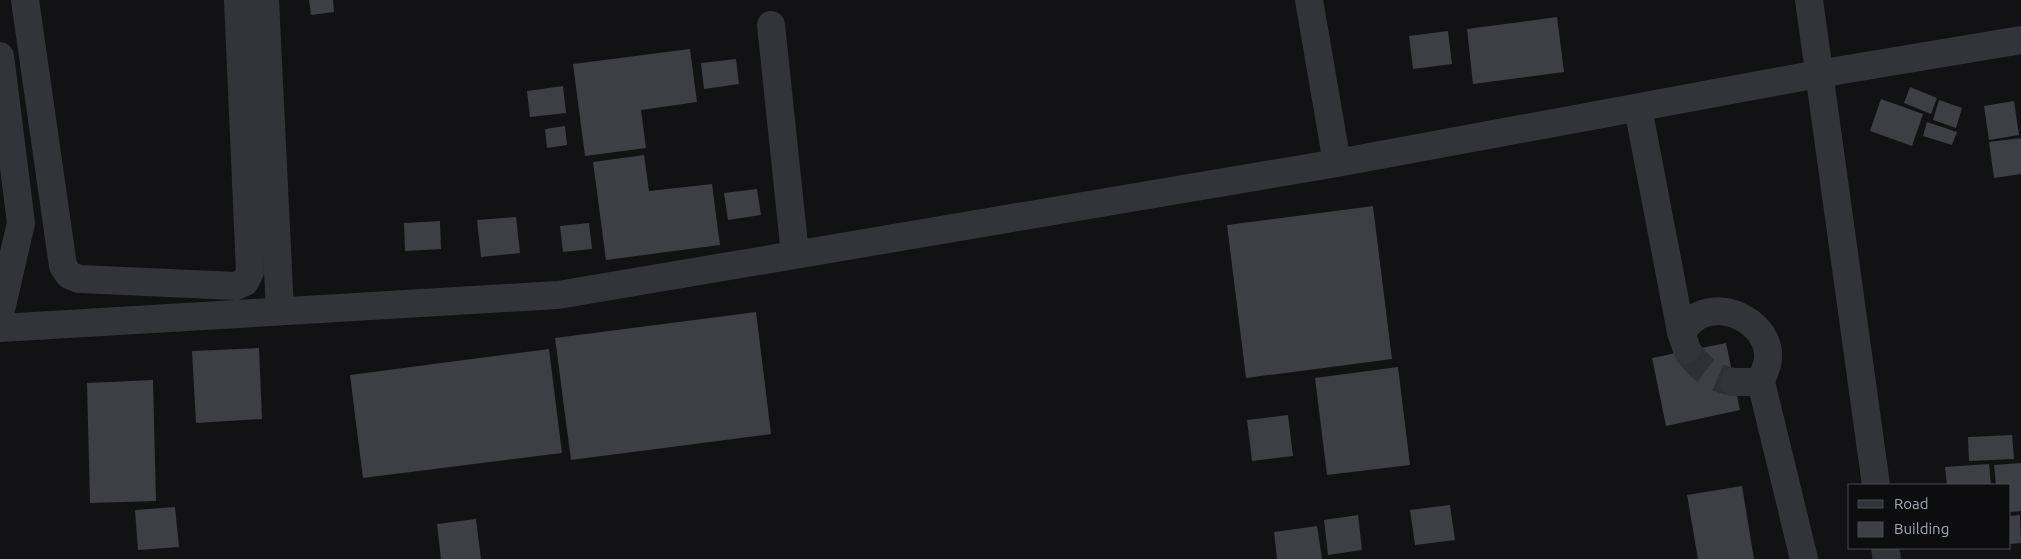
<svg xmlns="http://www.w3.org/2000/svg" width="2021" height="559" font-family="Ubuntu,sans-serif">
<style>
.building{fill:#3e3f44}
.lines{fill:none;stroke-linecap:round;stroke-linejoin:round}
.minor-tunnel{stroke:#2f3034;stroke-width:28;stroke-dasharray:28 14;stroke-linecap:butt}
.minor{stroke:#333439;stroke-width:28}
</style>
<rect width="100%" height="100%" fill="#121214"/>
<path class="building" d="M309 0H333L334 12 311 15Z
M1557 17 1564 72 1473 84 1467 29Z
M1448 31 1452 64 1413 69 1409 36Z
M690 49 697 102 641 110 646 148 585 156 573 64Z
M736 59 739 84 704 89 701 63Z
M563 86 566 113 530 117 527 91Z
M1910 87 1937 98 1931 114 1904 103Z
M1881 99 1923 114 1912 146 1870 131Z
M1939 100 1962 108 1956 128 1933 120Z
M2014 101 2019 135 1989 140 1984 106Z
M1927 122 1957 132 1952 145 1923 136Z
M565 126 567 145 547 148 545 129Z
M2021 138V174L1994 178 1989 142Z
M644 155 649 191 712 184 720 245 606 260 593 162Z
M757 189 761 215 728 220 724 193Z
M1373 206 1392 359 1246 378 1227 225Z
M516 217 520 253 481 257 477 220Z
M440 221 441 249 405 251 404 223Z
M589 223 592 249 563 252 560 226Z
M756 312 771 434 571 460 555 338Z
M1726 343 1740 410 1666 426 1652 358Z
M259 348 262 419 196 423 192 351Z
M549 349 562 453 363 478 350 375Z
M1398 367 1410 465 1327 475 1315 378Z
M153 380 156 501 90 503 87 383Z
M1288 415 1293 456 1252 461 1247 420Z
M2012 435 2014 459 1969 461 1968 437Z
M2021 463V511L2010 512V485H1996L1994 465Z
M1989 464 1991 485H1947L1945 467Z
M1742 486 1754 559H1698L1687 495Z
M1450 505 1455 540 1415 545 1410 510Z
M175 507 179 547 138 550 135 510Z
M1358 515 1362 550 1328 555 1324 520Z
M2020 515 2021 543 2010 544V516Z
M476 519 481 559H441L437 524Z
M1317 526 1322 559H1277L1274 532Z"/>
<g class="lines">
<path class="minor-tunnel" d="M1687 350C1700 369 1712 378 1734 382"/>
<path class="minor" d="M25 0 63 266 69 275 79 279 236 286 245 282 250 272 238 0
M265 0 280 311
M1309 0 1337 163
M1809 0 1876 485
M771 25 795 254
M0 56 21 223 0 314
M1638 108 1681 332 1687 350
M0 328 558 295 1337 163 1818 74 2021 40
M1681 332C1686 327 1692 319 1698 316 1727 300 1771 326 1768 359 1767 367 1763 375 1761 382L1804 559
M1734 382H1761
M1885 548 1887 559"/>
</g>
<rect x="1848" y="484" width="162" height="65" fill="#0d0d0f" stroke="#494b52"/>
<rect x="1858" y="500" width="25" height="8" fill="#333439" stroke="#494b52"/>
<text x="1894" y="509" font-size="15" fill="#a3a9b6">Road</text>
<rect x="1858" y="522" width="25" height="15" fill="#3e3f44" stroke="#494b52"/>
<text x="1894" y="534" font-size="15" fill="#a3a9b6">Building</text>
</svg>
